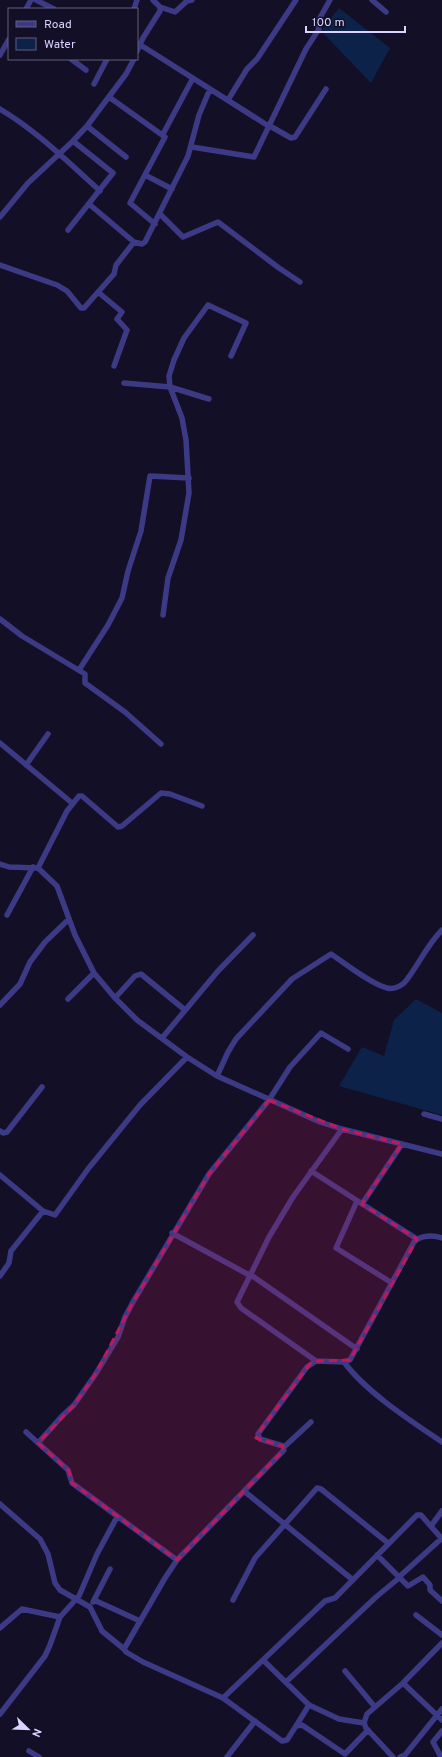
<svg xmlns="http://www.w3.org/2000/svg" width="442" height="1757" font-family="Overpass,sans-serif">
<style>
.water{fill:#0c2248}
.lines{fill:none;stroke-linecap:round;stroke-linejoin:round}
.street{stroke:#3d3a85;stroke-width:5.5}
.marked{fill:#c2185b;fill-opacity:0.2;stroke:#c2185b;stroke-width:3;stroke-dasharray:8 5;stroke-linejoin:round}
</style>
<rect width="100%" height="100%" fill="#130f26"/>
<path class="water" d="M339 8 390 48 371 83 321 31Z
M416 999 442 1013V1115L339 1086 362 1047 384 1056 394 1020Z"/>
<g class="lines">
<path class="street" d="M36 0 54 9
M372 0 386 12
M160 7 175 12 187 1 192 0
M26 9 31 0
M134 9 137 0
M139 44 270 127
M137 51 143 38 160 11V7L153 0
M0 55 9 39
M71 59 86 70
M94 84 107 59
M109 97 165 137 130 203 155 224
M228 100 247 69 257 59 296 0
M0 109C37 131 68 162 100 191
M87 126 126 157
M270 126 291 138 295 137 326 89
M163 134 193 78
M192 147 254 157 306 49 319 29 317 23 330 0
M145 175 172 189
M89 204 134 242
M160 214 183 237 218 222 279 268 300 282
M0 217 28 183 73 141 87 126 126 74 134 59
M68 230 113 173 73 141
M0 265 57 285 67 291 81 308H84L114 274 116 265 134 242 142 244 145 242 188 156 199 115 210 89
M98 292 122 312 117 319 127 330 114 366
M124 383 170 387 209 399
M163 615 168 578 181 540 189 493 186 440 182 418 170 387 169 376 174 360 184 338 208 305 246 323 231 356
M0 619 22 636 85 674V683L125 712 161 744
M79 670 108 625 122 598 128 571 141 531 150 476 189 478
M0 743 72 803
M26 765 48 734
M0 864 9 867 38 868 57 886 75 935 94 973 115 998 137 1020 187 1057 217 1076 320 1122 342 1129 442 1154
M38 868 67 811 79 796H82L118 827 122 826 161 793 170 794 202 806
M7 915 33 867
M115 998 135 976 141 974 185 1010
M68 999 94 973
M0 1005 20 984 30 962 45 942 69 919
M162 1038 218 971 253 935
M217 1076 228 1052 236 1039 292 979 331 954C346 964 371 984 387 988 395 990 404 985 408 978 420 962 428 944 442 930
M424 1114 442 1119
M0 1131 3 1133 7 1132 42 1087
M311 1171 417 1239
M0 1175 43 1211 55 1215 88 1169 140 1105 187 1057
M357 1201 336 1248 392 1283
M362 1204 402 1144
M172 1233 251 1276
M251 1275 357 1349
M0 1276 9 1263 11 1251 43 1211
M316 1361 241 1308 237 1302 269 1237 293 1197 342 1129
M344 1362C366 1392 411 1421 442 1442
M26 1432 68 1470 72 1483 177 1560
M38 1443 62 1416 74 1405 95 1375 118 1337 125 1317 133 1302 209 1174 269 1100 290 1067 321 1033 348 1049
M284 1447 311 1422
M244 1491 353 1580
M0 1504 40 1539 48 1554 55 1583 60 1590 90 1607 102 1631 124 1649
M431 1526 442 1511
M377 1555 408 1586 423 1577 430 1585V1590L442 1601
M399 1577 442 1538
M94 1600 140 1621
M233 1600 255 1558 317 1488 321 1489 388 1543
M93 1602 110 1569
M416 1615 442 1635
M0 1628 22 1609 60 1617
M263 1660 309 1705 339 1719 364 1723
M345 1671 375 1707
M286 1682 376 1597 399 1578
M403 1683 442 1720
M223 1698 325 1601 335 1598 417 1515H421L442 1539
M0 1714 45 1656 50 1645 60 1617 79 1596 97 1554 117 1517
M296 1726 309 1705
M368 1730 345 1754 302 1725 296 1726 287 1740 282 1741 223 1698 143 1662 126 1652 124 1649 165 1578 177 1560 284 1450 283 1446 260 1439 258 1434 307 1367 316 1361 344 1362 350 1360 414 1242C421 1235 433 1235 442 1238
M29 1751 39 1757
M227 1757 255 1721
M393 1757 366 1728 364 1723 367 1714 403 1683 442 1643
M400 1757 405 1755 442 1709
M441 1757 433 1742 442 1731"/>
</g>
<path class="marked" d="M269 1100 342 1129 402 1144 362 1204 417 1239 350 1360 316 1361 310 1364 262 1428 256 1438 283 1446V1451L177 1560 72 1483 69 1471 38 1443 74 1405 95 1375 133 1302 209 1174Z"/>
<rect x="8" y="8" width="130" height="52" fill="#130f26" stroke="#625e7d"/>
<rect x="16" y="21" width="20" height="6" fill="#3d3a85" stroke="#625e7d"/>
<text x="44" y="28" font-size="12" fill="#d9d4ff">Road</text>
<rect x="16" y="38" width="20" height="12" fill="#0c2248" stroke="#625e7d"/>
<text x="44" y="48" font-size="12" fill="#d9d4ff">Water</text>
<g transform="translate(28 1729) rotate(113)" stroke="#130f26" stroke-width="3" paint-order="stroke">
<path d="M0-3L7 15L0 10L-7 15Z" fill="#d9d4ff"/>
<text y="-6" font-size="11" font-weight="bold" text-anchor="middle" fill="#d9d4ff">N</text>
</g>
<path d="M306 26v6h99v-6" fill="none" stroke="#d9d4ff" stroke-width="2"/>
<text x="312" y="26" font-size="12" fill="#d9d4ff" stroke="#130f26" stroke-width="3" paint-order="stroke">100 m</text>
</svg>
